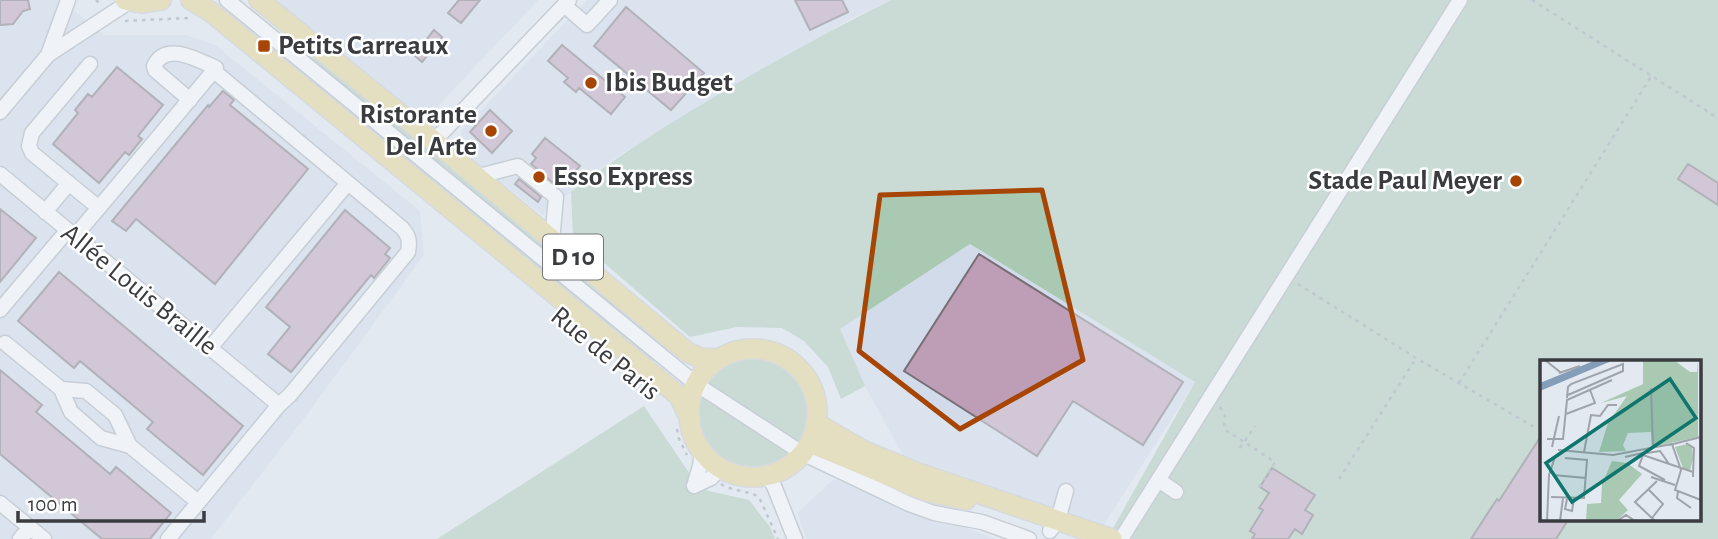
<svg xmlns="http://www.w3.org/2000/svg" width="1718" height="539" font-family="'Alegreya Sans',sans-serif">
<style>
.built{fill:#d1dbea}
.green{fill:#aac9b2;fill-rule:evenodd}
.building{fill:#be9eb6;stroke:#776f75;stroke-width:2}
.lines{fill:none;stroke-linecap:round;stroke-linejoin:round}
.minor-casing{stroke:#a8aeb6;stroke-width:17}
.major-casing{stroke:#c8c8c9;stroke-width:22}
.path{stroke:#9a9ea4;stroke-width:2.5;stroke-dasharray:3.5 5;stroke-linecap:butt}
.minor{stroke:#fff;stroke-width:14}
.major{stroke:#e6d387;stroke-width:19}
.marked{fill:none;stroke:#a74505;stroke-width:5;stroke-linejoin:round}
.poi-dot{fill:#a74505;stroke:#fff;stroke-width:2.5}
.labels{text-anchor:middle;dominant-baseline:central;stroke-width:5;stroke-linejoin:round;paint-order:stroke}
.shield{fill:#fff;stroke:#757679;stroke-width:2}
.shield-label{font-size:26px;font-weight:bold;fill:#3a3c3f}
.poi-label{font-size:28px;font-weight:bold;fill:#3a3c3f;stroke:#fff;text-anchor:start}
.street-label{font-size:28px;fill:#3a3c3f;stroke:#fff}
.inset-road{fill:none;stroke:#9fa4aa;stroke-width:2}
.view{fill:#0f766e;fill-opacity:0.15;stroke:#0f766e;stroke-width:3.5}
.inset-edge{fill:none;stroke:#3a3c3f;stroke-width:3.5}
</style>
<rect width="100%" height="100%" fill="#e2e9f1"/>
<path class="built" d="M0 0H61L104 35H186L215 45 420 211 424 255 308 413 211 539H0Z
M271 0H538L421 124Z
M587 0H892L852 18 613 159 542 215 461 149V131Z
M970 244 1195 382 1103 526 903 455 865 386 839 329Z
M834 479 996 539H807L797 513Z"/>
<path class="green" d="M892 0H1718V539H1133L1112 530 1195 382 970 244 840 329 865 386 841 399 828 367 804 341 782 328 737 327 690 337 573 236 571 192C630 146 695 108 760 70 804 46 847 21 892 0ZM1541 362H1699V520H1541Z
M302 43 667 343 663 349 297 49Z
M289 59 654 360 650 365 284 64Z
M761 357C801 367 819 406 800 443L707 383C720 364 738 357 761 357Z
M701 395 791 453C748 487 680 450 701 395Z
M644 406 700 489 749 500 770 527 775 539H437Z"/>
<path class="building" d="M0 0H28L30 9 23 11 13 24 0 25Z
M459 0H480L461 23 448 13Z
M795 0H842L848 12 810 30Z
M626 7 704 73 671 110 594 46Z
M434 30 442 37 422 62 414 55Z
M562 45 625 97 611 114 579 88 576 92 564 82 568 78 548 61Z
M117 67 163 105 138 136 142 139 129 155 125 152 99 183 53 144 78 113 75 110 88 94 92 97Z
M223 91 234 100 230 105 308 169 215 284 136 219 126 231 112 221 208 105 209 107Z
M490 110 512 131 492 153 470 132Z
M545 138 580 166 566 182 559 176 553 183 531 164 536 158 532 154Z
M1688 164 1718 183V205L1678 179Z
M519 179 541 197 538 202 515 184Z
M0 209 36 238 0 282Z
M345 210 390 248 385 254 390 258 374 278 371 275 291 372 268 354 290 327 266 307Z
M979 254 1183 382 1143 445 1073 401 1037 456 904 371Z
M59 272 243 426 203 475 147 429 153 422 80 361 74 368 18 321Z
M0 370 42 405 36 412 110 474 116 467 171 513 150 539H102L0 454Z
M1541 436V520H1568L1556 539H1471L1497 499 1499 501Z
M1272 468 1315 495 1305 510 1313 515 1302 534 1295 529 1288 539H1252L1255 534 1250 531 1263 510 1259 508 1269 493 1260 487Z"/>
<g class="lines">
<defs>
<path id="minor" d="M227 0 696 384 802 453 909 504 934 513 982 522 1029 539
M564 5 587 25 610 0
M48 55 68 0
M90 64 32 133 29 146 32 153 99 208
M0 112 48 55 129 2
M434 141 569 0
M0 174 279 405
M475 177 518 166 556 197 552 241
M45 212 69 183
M74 237C122 181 169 124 216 68 198 60 166 41 154 66L155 70 190 100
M0 310 67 231
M5 343 61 389 71 412 101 438 130 446
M210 348 348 183
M61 389 86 391 115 415 130 446 198 502
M767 475 774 486 795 539
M1160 481 1176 492
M694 486 700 466 702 451
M694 486 711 478 721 468
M0 503 44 539
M1050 531 1058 520 1066 491
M20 539 30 527
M168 539 279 405 290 395 408 252C410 241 409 236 402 228L214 71
M1121 539 1460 0"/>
<path id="major" d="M125 0 141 3 161 0
M191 0 211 12 679 396 690 419
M259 0 434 141 687 352 701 358 719 359
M689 413a64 64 0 1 1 128 0a64 64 0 1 1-128 0Z
M816 423 864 451 916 472 1112 539
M810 443 925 491 966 500"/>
</defs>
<use href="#minor" class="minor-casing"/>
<use href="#major" class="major-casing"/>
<path class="path" d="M96 0 102 6
M1532 0 1718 118
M125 21 188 18
M1298 284 1416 358 1541 431
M1459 383 1652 75
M1220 407 1225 416 1224 429 1275 462 1257 491
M677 429 679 439 687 455
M1240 448 1255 426
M1339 479 1416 358
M721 484C733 492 748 490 759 497L778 539"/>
<use href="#minor" class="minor"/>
<use href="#major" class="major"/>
</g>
<path d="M0 0H1718V539H0ZM1042 190 1083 360 960 429 859 351 880 195Z" fill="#e2e9f1" fill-opacity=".55" fill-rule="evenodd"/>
<path class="marked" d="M1042 190 1083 360 960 429 859 351 880 195Z"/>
<g class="poi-dot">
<rect x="257" y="39" width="14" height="14" rx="3.5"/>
<circle cx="591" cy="83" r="7"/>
<circle cx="491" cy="131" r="7"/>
<circle cx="539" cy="177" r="7"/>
<circle cx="1516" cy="181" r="7"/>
</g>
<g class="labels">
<rect class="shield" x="543" y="234.5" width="60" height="45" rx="5"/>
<g class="shield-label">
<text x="573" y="257">D 10</text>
</g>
<g class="poi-label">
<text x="278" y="46">Petits Carreaux</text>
<text x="605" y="83">Ibis Budget</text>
<text x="477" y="115" text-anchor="end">Ristorante<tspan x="477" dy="32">Del Arte</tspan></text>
<text x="553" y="177">Esso Express</text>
<text x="1502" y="181" text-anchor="end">Stade Paul Meyer</text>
</g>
<g class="street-label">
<text transform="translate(139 290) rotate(39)">Allée Louis Braille</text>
<text transform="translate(605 354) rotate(39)">Rue de Paris</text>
</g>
</g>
<g transform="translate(1540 360)">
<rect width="161" height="161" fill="#e2e9f1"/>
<path d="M103 0H134L150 12H157L158 0V77L112 87 111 72 88 73 83 85 86 91 59 92 68 63 87 36 61 43 103 24ZM147 84 152 86 153 98 150 111 143 108 135 87ZM72 101 87 103 102 114 79 140 88 150 76 161H46L47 144 61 143 62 124Z" fill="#aac9b2"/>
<path d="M56 0H74L0 31V23Z" fill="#849eb9"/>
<path class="inset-road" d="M5 0 20 12 15 8M19 13 40 6M111 28 113 88M27 38 28 27 31 24 83 4V11L28 35M26 54 55 43 50 30M7 79H23L27 40 72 20M146 83 154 88 153 117M132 84 141 110 135 130 161 140M129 85 161 77M12 87 19 56M18 90 73 95 132 84M44 92 51 55 60 56 68 45H77M107 93 120 91 129 104M85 97 107 92M13 115 46 118M111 117 135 125M125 120 99 106 103 95 153 112M109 130 123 144 112 158M138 132 137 138 151 148M11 137 44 138 47 100 25 98M27 139 25 149 32 151 34 139M7 161 9 115 15 97M20 161 23 138M77 161 86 155 95 161M115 161 95 142 117 121"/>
<path class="view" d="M130 19 156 58 32 142 6 103Z"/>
<rect width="161" height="161" class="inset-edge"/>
</g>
<path d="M18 511v10h186v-10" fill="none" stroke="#3a3c3f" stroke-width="3.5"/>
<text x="28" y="511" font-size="21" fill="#3a3c3f" stroke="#ffffff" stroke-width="5" paint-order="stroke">100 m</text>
</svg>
